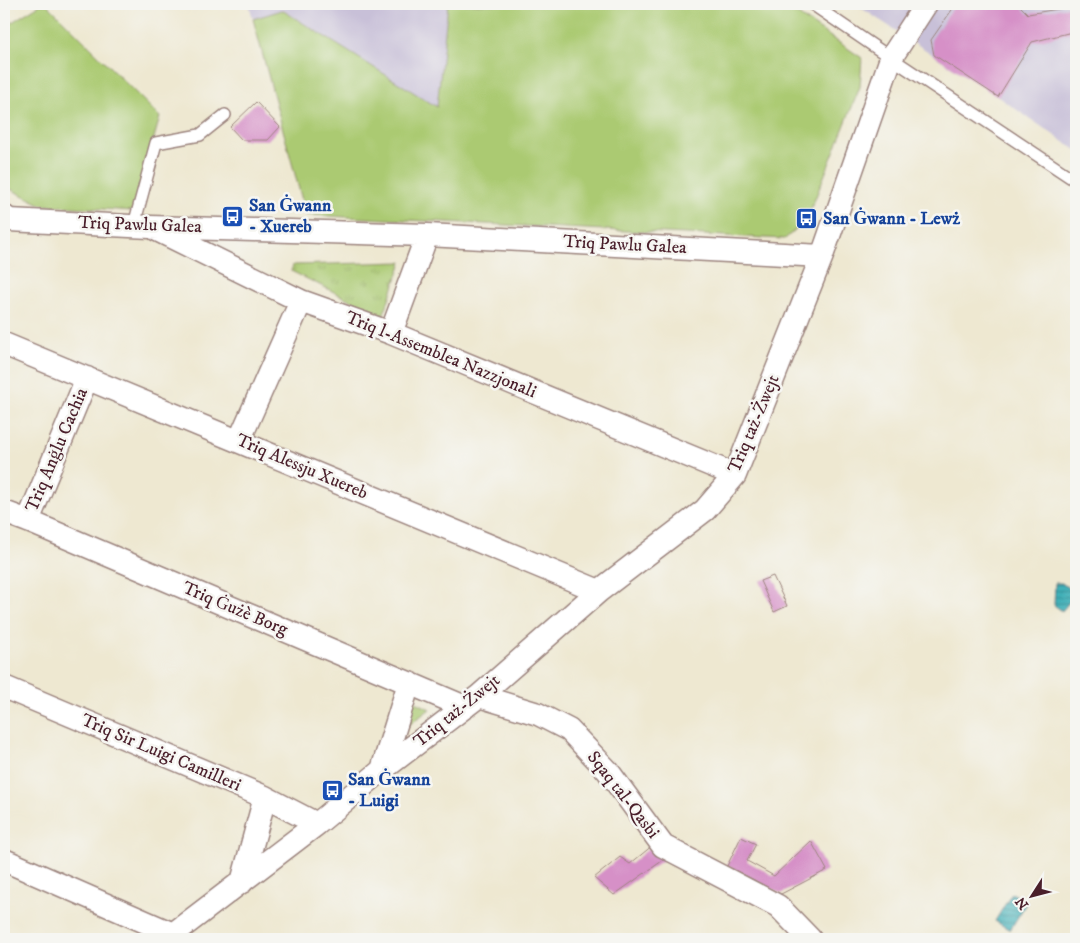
<svg xmlns="http://www.w3.org/2000/svg" width="1080" height="943" font-family="'IM FELL DW Pica',serif">
<style>
.industrial{fill:#c8c0d8}
.grass{fill:#abca72;stroke:#7a744e}
.park{fill:url(#park-tufts);stroke:#7a744e}
.water{fill:url(#water-rules);stroke:#456872}
.building{fill:#d690c7}
.lines{fill:none;stroke-linecap:round;stroke-linejoin:round}
.service-casing{stroke:#9c847e;stroke-width:14}
.minor-casing{stroke:#9c847e;stroke-width:25}
.service{stroke:#fff;stroke-width:11}
.minor{stroke:#fff;stroke-width:22}
.labels{text-anchor:middle;dominant-baseline:central;stroke-width:5;stroke-linejoin:round;paint-order:stroke}
.transit-label{font-size:18px;font-weight:bold;fill:#164399;stroke:#f6f6f2;text-anchor:start}
.street-label{font-size:18px;fill:#4a1f2b;stroke:#f6f6f2}
</style>
<defs>
<pattern id="park-tufts" width="24" height="20" patternUnits="userSpaceOnUse" patternTransform="scale(1.25)"><rect width="24" height="20" fill="#abca72"/><path d="M3 7l-1-3M5 7V3M7 7l1-3M15 17l-1-3M17 17v-4M19 17l1-3" fill="none" stroke="#95ad63"/></pattern>
<pattern id="water-rules" width="6" height="5" patternUnits="userSpaceOnUse" patternTransform="scale(1.25)"><rect width="6" height="5" fill="#40b0b8"/><path d="M0 2.5h6" fill="none" stroke="#388f96"/></pattern>
</defs>
<rect width="100%" height="100%" fill="#f6f6f2"/>
<filter id="ink" filterUnits="userSpaceOnUse"><feTurbulence type="fractalNoise" baseFrequency=".02" numOctaves="2"/><feDisplacementMap in="SourceGraphic" scale="10" xChannelSelector="R" yChannelSelector="G"/><feConvolveMatrix kernelMatrix="1 2 1 2 8 2 1 2 1" color-interpolation-filters="sRGB"/></filter>
<filter id="wash" filterUnits="userSpaceOnUse"><feTurbulence type="fractalNoise" baseFrequency=".0096" numOctaves="4" result="noise"/><feDisplacementMap in="SourceGraphic" scale="20" xChannelSelector="R" yChannelSelector="G"/><feGaussianBlur stdDeviation="1.12" result="paint"/><feColorMatrix in="noise" values="0 0 0 0 0 0 0 0 0 0 0 0 0 0 0 0 0 1.4 0 .05"/><feComposite in="paint" operator="in"/></filter>
<g filter="url(#wash)">
<rect width="100%" height="100%" fill="#eee8d1"/>
<path class="industrial" d="M249 4H448L437 108 283 10 253 19Z
M855 4H1076V150L998 97Z"/>
<path class="grass" d="M41 4H47L160 117 133 211 42 205 4 186V27Z
M448 4H782L862 58 860 87 807 219 785 239 306 215 253 19 282 10 437 107Z
M414 701 430 709 401 731Z"/>
<path class="park" d="M402 262 383 316 291 271 293 265Z"/>
<path class="water" d="M1055 583H1062L1076 594 1062 611 1054 605Z
M1012 893 1027 902 1010 930 995 921Z"/>
<g id="blocks">
<path class="building" d="M956 4H1018L1028 14 1076 6V31L1032 42 998 97 934 55 931 40Z
M256 102 280 127 268 140H242L230 127Z
M773 576 787 606 774 612 760 581Z
M741 837 756 844 747 861 774 876 811 841 827 870 781 894 727 866Z
M653 845 669 856 614 895 594 878 620 857 630 864Z"/>
</g>
</g>
<g filter="url(#ink)">
<use href="#blocks" fill-opacity="0" stroke="#9c847e" stroke-width="1"/>
<g class="lines">
<defs>
<path id="service" d="M812 4 891 58 1076 181
M134 225 156 143 200 135 225 115"/>
<path id="minor" d="M4 216 9 220 150 227 427 235 822 256
M157 230 301 301 391 333 735 475
M391 333 427 235
M4 344 599 591
M239 441 301 301
M4 512 28 521 465 707
M28 521 87 378
M4 687 265 797 317 824
M479 696 538 714 569 730 608 771 663 846 778 906 810 939
M382 770 409 683
M4 860 173 934
M242 882 265 797
M169 939 173 934 317 824 382 770 479 696 599 591 705 510 735 475 822 256 891 58 926 4"/>
</defs>
<use href="#service" class="service-casing"/>
<use href="#minor" class="minor-casing"/>
<use href="#service" class="service"/>
<use href="#minor" class="minor"/>
</g>
</g>
<defs>
<symbol id="bus-square" viewBox="-11 -11 22 22"><rect x="-9" y="-9" width="18" height="18" rx="4" fill="#1a4fb4" stroke="#f6f6f2"/><path d="M-5-6H5V4H4V6H2V4H-2V6H-4V4H-5ZM-3.5-4V0h7V-4ZM-3.5 1.2v1.5H-2V1.2ZM2 1.2v1.5H3.5V1.2Z" fill="#fff"/></symbol>
</defs>
<g fill-rule="evenodd">
<use href="#bus-square" x="220" y="204" width="25" height="25"/>
<use href="#bus-square" x="794" y="206" width="25" height="25"/>
<use href="#bus-square" x="320" y="778" width="25" height="25"/>
</g>
<g class="labels">
<g class="transit-label">
<text x="249" y="206">San Ġwann<tspan x="249" dy="21">- Xuereb</tspan></text>
<text x="823" y="219">San Ġwann - Lewż</text>
<text x="348" y="780">San Ġwann<tspan x="348" dy="21">- Luigi</tspan></text>
</g>
<g class="street-label">
<text transform="translate(140 225) rotate(2)">Triq Pawlu Galea</text>
<text transform="translate(625 245) rotate(3)">Triq Pawlu Galea</text>
<text transform="translate(441 355) rotate(22)">Triq l-Assemblea Nazzjonali</text>
<text transform="translate(754 424) rotate(-67)">Triq taż-Żwejt</text>
<text transform="translate(57 450) rotate(-67)">Triq Anġlu Cachia</text>
<text transform="translate(302 467) rotate(23)">Triq Alessju Xuereb</text>
<text transform="translate(235 609) rotate(23)">Triq Ġużè Borg</text>
<text transform="translate(457 711) rotate(-39)">Triq taż-Żwejt</text>
<text transform="translate(161 753) rotate(23)">Triq Sir Luigi Camilleri</text>
<text transform="translate(623 795) rotate(52)">Sqaq tal-Qasbi</text>
</g>
</g>
<rect width="1080" height="943" fill="none" stroke="#f6f6f2" stroke-width="20"/>
<g transform="translate(1032 896) rotate(234)" stroke="#f6f6f2" stroke-width="4" paint-order="stroke">
<path d="M0-4L9 19L0 12L-9 19Z" fill="#4a1f2b"/>
<text y="-8" font-size="14" font-weight="bold" text-anchor="middle" fill="#4a1f2b">N</text>
</g>
</svg>
